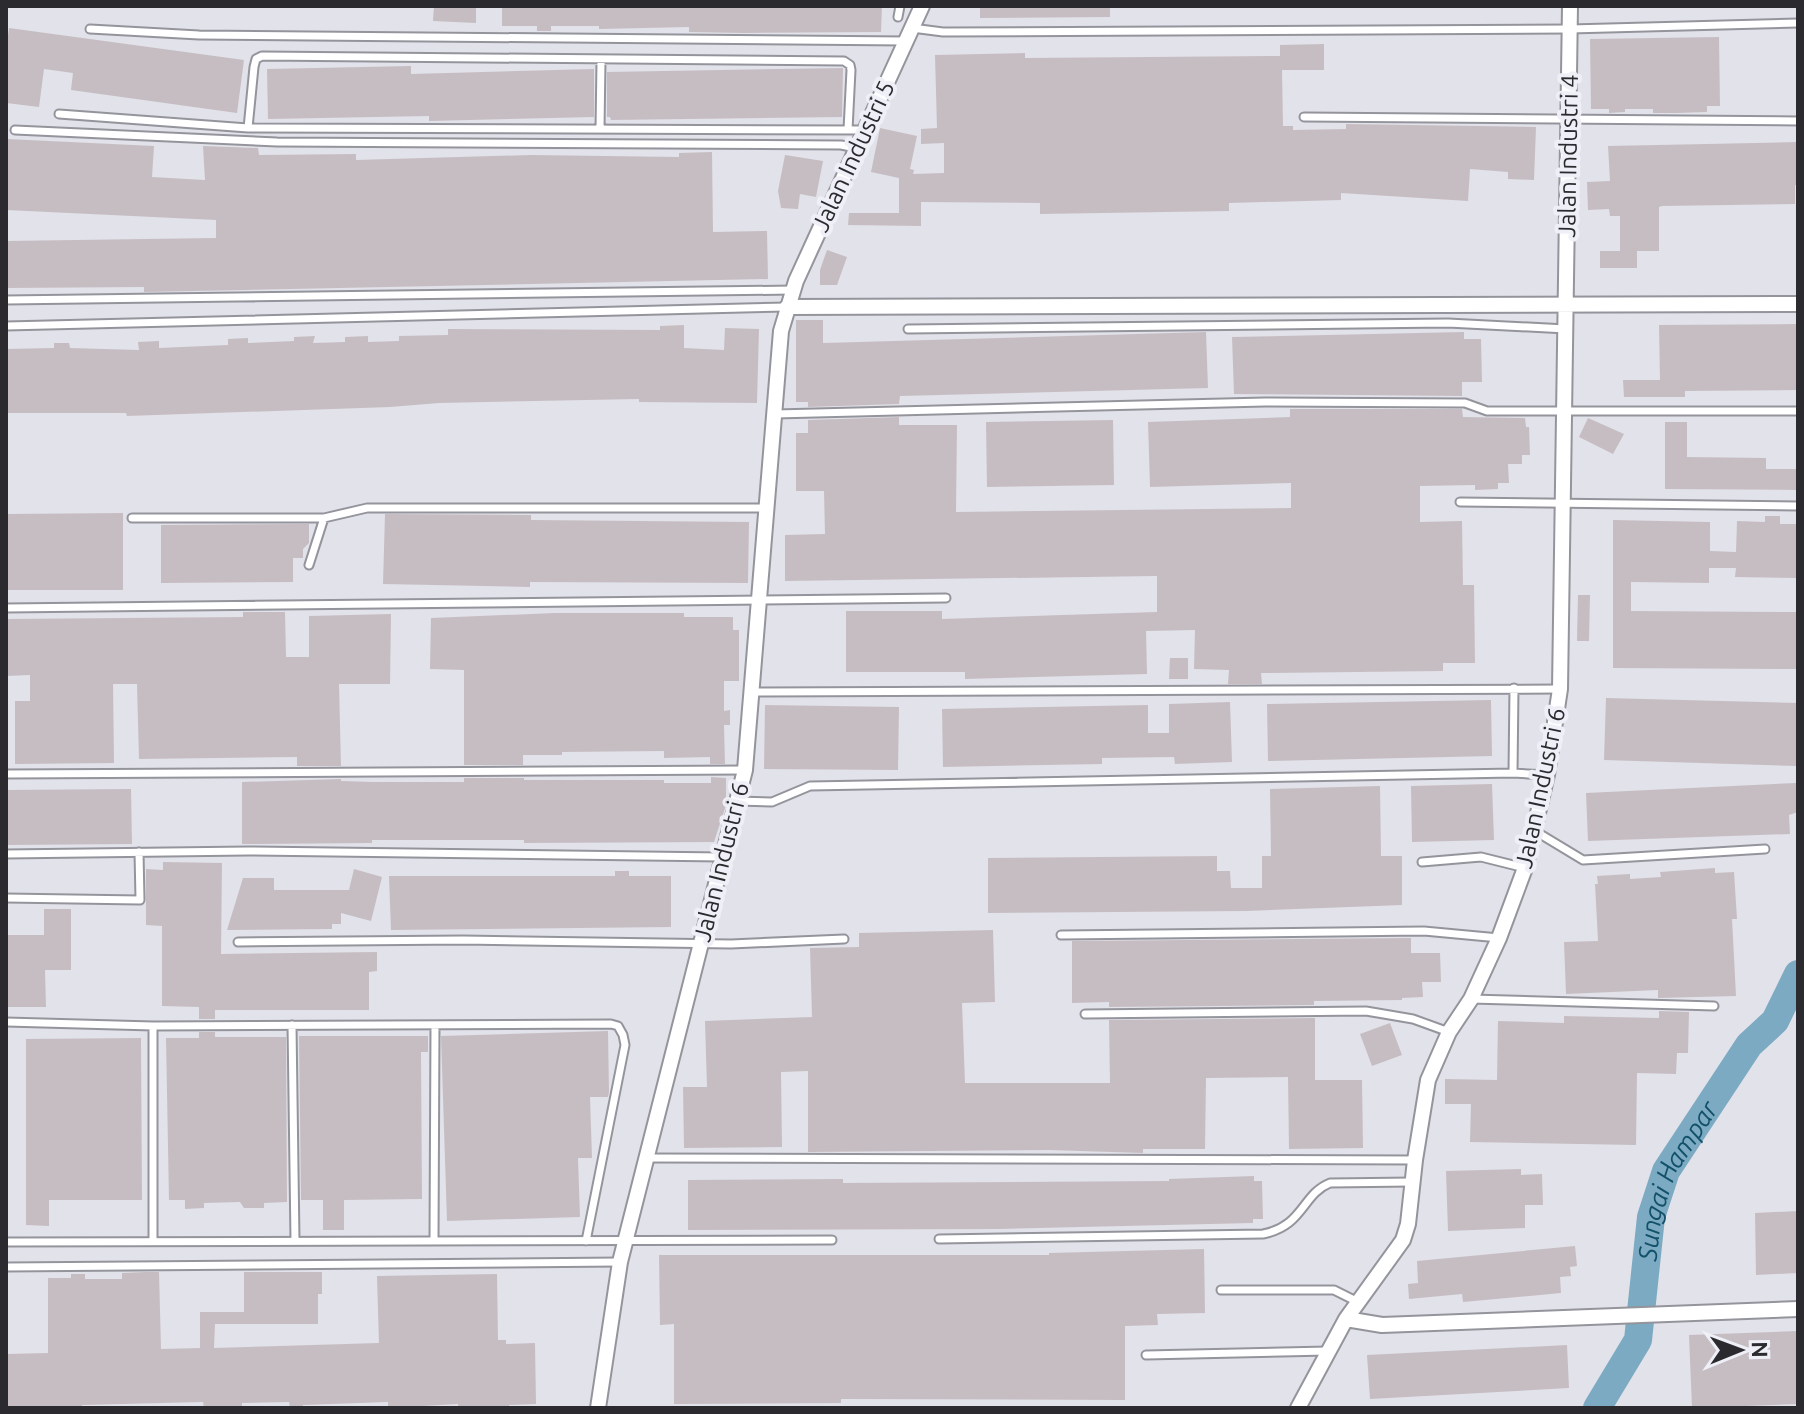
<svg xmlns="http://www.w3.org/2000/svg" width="1804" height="1414" font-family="Ubuntu,sans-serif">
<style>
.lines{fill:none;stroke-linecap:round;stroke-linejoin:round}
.river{stroke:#7baac2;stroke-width:28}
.building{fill:#c6bdc2}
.lane-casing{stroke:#94949c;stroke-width:11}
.street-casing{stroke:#94949c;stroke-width:18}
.lane{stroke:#fff;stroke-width:7}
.street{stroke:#fff;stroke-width:14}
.labels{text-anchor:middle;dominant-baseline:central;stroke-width:8;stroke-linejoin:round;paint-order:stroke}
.street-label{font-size:24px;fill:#2b2b2f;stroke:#efeff8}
.water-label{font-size:26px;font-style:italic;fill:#125169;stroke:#efeff8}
</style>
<rect width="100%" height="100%" fill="#e2e2ea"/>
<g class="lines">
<path class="river" id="s1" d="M1597 1408 1638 1340 1651 1217 1666 1171 1749 1045 1775 1021 1798 974"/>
</g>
<path class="building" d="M434 6H476V23L433 21Z
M502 6H882L881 32 744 33 689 32V27L599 29V26H551V31H537V26H502Z
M980 6H1110V17L980 18Z
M9 28 244 60 237 113 71 90 73 73 44 69 39 107 6 103V51Z
M1719 37 1720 106H1707V112L1676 113H1653V109H1625V112L1609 113V109H1591L1590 39Z
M1324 44V70H1282L1283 126H1293V130L1346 129V124L1536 127 1534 180 1508 179V172L1470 169 1468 201 1341 193V200L1229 203V211L1040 214V203L921 202V226L848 225 849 213H899V178L871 172 880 128 917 136 910 169 914 170 913 174 944 173V143L921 144V129L937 128 935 55 1025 53V58L1280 56V45Z
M411 66V74L594 69V117L429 121V116L268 119 267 69Z
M843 68 842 117 611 120 610 117H607V72Z
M7 139 154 146 152 177 205 180 203 146 258 148 259 155 356 154V160L531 155 679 157V153L712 152 713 232 767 231 768 279 144 292V287L6 288V241L216 238V220L6 210Z
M1798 142V185H1795V204L1662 206 1659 207V251H1637V268H1600V251H1620V216H1610L1609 209 1588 210 1587 182 1610 181 1608 146Z
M785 155 823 161 816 197 800 194 798 209 781 208 778 191Z
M827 250 847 257 837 285H820V270Z
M796 320H823V343L1206 332 1208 388 900 396 899 404 808 407V402H796Z
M1798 324V390L1685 391V397H1624L1623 380H1660L1659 325Z
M684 325V348L724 350 725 328 759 329 757 403 639 402V399L439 403 390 407 127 416 126 413H6V349L54 348V343H69L70 348 139 350 138 342 159 341V348L228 345V339L248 338V343L294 341V337L315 336 313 343 345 342V337L368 336V342L399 341V336L448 335V329L660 330V326Z
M1464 332V339H1481L1482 382H1462V396L1234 394 1232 337Z
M1290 409H1462L1463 417 1525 418 1526 427H1529L1530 455H1522V464H1508L1509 483H1498V489L1475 490V485L1420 486V522L1462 521 1463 585H1474L1475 663H1443V671L1261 673 1262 684H1228L1229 670 1194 669 1195 630 1146 631 1147 674 965 679V672H846V611H942V619L1157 612V576L785 581V535L825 534 824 491H796V433H808V420L899 417V425H957L956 512 1291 508V483L1150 487 1148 422 1290 417Z
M1588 418 1624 434 1613 454 1579 437Z
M1113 420 1114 485 987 487 986 422Z
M1665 422H1687V457L1766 458V469H1798V490L1665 489Z
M123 513V590H6V514Z
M385 514 531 515V520L749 522 748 583 530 582V587L383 584Z
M1765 516H1780V524H1798V578L1735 577 1736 568H1709V583L1631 582V611L1798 612V669L1613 668V520L1710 522V551L1736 552 1737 521 1765 522Z
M309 524V543L303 549V558H293V582L161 583V525Z
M1578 595H1590L1589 641H1577Z
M243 612H285L286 657H309V616L391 614 390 684H339L341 766H297V757L139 759 137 684H113L114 763 15 764V701H30V675L6 676V619L243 617Z
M555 613H684V617H733V630H739V681H724V711L730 710V725H724L725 764H710V757L664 758V751L562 752V755H523V765H464V670L430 669 431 618Z
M1170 658H1188V679H1169Z
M1606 698 1798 703V766L1604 760Z
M1491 700 1492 756 1268 761 1267 704Z
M1230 702 1232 762 1175 764 1174 757 1102 758V764L943 767 942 709 1148 705V733H1169V704Z
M765 705 899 707 898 770 764 769Z
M711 777 726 778V805L714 842 524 843V840H372V843L242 844V782L341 779V781L372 782H464V778H524V780H664V783H711Z
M1796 783 1798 812 1789 815 1790 834 1588 841 1586 793Z
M1492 784 1494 840 1412 842 1411 786Z
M1380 786 1381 856H1402V905L1247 911 988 913V858L1217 856V871H1230L1231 888H1262V856H1271L1270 789Z
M131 789 132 844 6 845V790Z
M163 862 222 863 221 954 377 952V971L369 972V1010H215V1019H199V1007L162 1006V926L146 925V869L163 870Z
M1715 868V873L1734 872 1737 919H1732L1736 996 1658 998V990L1566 994 1564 942 1598 941 1595 884H1598L1597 876 1630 874V879L1661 877 1660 872Z
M354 869 382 877 371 921 341 913V924H332V929L227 930 243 878H274V890H349Z
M615 871H629V876H671V927L391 930 389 876H615Z
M44 909H71V970H45L46 1007H6V935H44Z
M993 930 995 1002 962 1003 965 1083H1110L1109 1020 1315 1018V1080H1362L1363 1148 1289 1149 1288 1077 1206 1078 1205 1149H1143V1153L1049 1150 808 1152V1071L781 1072 782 1147 684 1148 683 1087H707L705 1021 812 1017 810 948 859 947V933Z
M1411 938V953H1440L1441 982H1422L1423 997 1402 998V1000L1314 1001V1005L1109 1007V1002L1072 1003V941Z
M1659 1011 1689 1012 1688 1053H1677L1676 1074 1637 1073 1636 1145 1470 1142 1471 1104H1445V1079L1497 1080 1498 1021 1564 1023V1016L1659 1018Z
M1390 1023 1402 1055 1372 1066 1360 1034Z
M608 1031 609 1092 608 1097H590L592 1158H578L580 1217 447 1221 441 1036Z
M199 1032H215V1037H286L287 1202 264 1203V1208H244L240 1202 204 1203V1208L185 1209V1200H169L166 1038H199Z
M299 1036H428V1052H421L422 1199 344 1200V1230H323V1200H301Z
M141 1038 142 1200H49V1226L26 1225V1039Z
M1521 1169V1175L1542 1174 1543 1205H1525V1228L1448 1231 1446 1171Z
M1254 1176V1181H1262L1263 1219H1253V1223L999 1229 688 1230V1180L843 1179V1183L1169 1181V1179Z
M1798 1211V1273L1756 1275 1755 1213Z
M1575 1246 1577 1266 1570 1267 1571 1276 1560 1277 1561 1293 1463 1302 1462 1294 1409 1299 1408 1284 1418 1283 1417 1261Z
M1204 1249 1205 1313 1157 1314 1158 1325 1125 1326V1400L841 1399V1403L674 1404V1324L660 1325 659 1255H1049V1253Z
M146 1272H159L161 1349 200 1348V1312H244V1272H322V1294H318V1324H215L214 1348 379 1343 377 1276 497 1274 498 1340H506V1344L535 1343 536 1404 509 1405V1408H458V1404L388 1408V1402L303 1405V1408H290L289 1402 242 1403V1408H204L203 1402 82 1405V1408H6V1354L48 1353V1278H71V1274H85V1279H122V1273Z
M1798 1331V1404L1692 1408 1689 1335Z
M1567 1345 1569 1388 1370 1399 1367 1355Z"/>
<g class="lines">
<defs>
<path id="lane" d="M898 17 900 6
M912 28 943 32 1570 29 1798 23
M90 29 199 35 906 41
M59 114 248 128 865 130
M1304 117 1798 121
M248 128 254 67 256 59 262 56 844 61 850 65 851 70 848 130
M600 129 601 61
M15 130 277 142 841 145 856 148
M6 300 793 290
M6 326 787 307
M908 329 1448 323 1566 329
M775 414 1265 402 1465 403 1487 411H1798
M1460 502 1798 506
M132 518H324L367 508H767
M309 565 324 518
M6 608 946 598
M751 692 1560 689
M1513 773 1514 688
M6 774 745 770
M737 801 772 802 810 786 1513 773 1547 775
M1535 831 1583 860 1765 849
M6 854 248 851 722 857
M1422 862 1481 857 1525 868
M6 898 140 900 139 852
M1061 935 1424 931 1499 938
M238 942 463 940 731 944 844 939
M1471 999 1714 1006
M1085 1014 1366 1011 1413 1019 1449 1032
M6 1022 153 1026 611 1024 618 1026 623 1035 625 1045 586 1241
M292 1025 295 1241
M153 1026V1241
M646 1158 1415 1160
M939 1239 1263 1234C1304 1226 1302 1194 1330 1183L1412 1182
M434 1241 435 1025
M6 1242 832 1240
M6 1267 620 1262
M1221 1290H1334L1358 1302
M1146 1355 1328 1351"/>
<path id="street" d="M787 307 1798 304
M1346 1319 1382 1325 1798 1309
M598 1408 620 1262 745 770 781 331 796 281 922 6
M1298 1408 1346 1319 1403 1240 1408 1224 1415 1160 1428 1080 1449 1032 1471 999 1499 938 1525 868 1547 775 1560 689 1570 6"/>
</defs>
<use href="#lane" class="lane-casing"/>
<use href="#street" class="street-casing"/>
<use href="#lane" class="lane"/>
<use href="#street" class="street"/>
</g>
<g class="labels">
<g class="street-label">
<text transform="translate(853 156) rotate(-65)">Jalan Industri 5</text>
<text transform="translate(1568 156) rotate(-89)">Jalan Industri 4</text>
<text transform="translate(1540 788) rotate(-78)">Jalan Industri 6</text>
<text transform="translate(721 862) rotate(-76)">Jalan Industri 6</text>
</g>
<g class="water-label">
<text stroke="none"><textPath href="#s1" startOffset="246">Sungai Hampar</textPath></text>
</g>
</g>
<rect width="1804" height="1414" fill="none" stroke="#2b2b2f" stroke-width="16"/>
<g transform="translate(1740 1350) rotate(89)" stroke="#efeff8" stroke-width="6" paint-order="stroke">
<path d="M0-6L14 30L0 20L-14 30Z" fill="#2b2b2f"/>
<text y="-12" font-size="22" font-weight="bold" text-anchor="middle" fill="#2b2b2f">N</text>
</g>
</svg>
